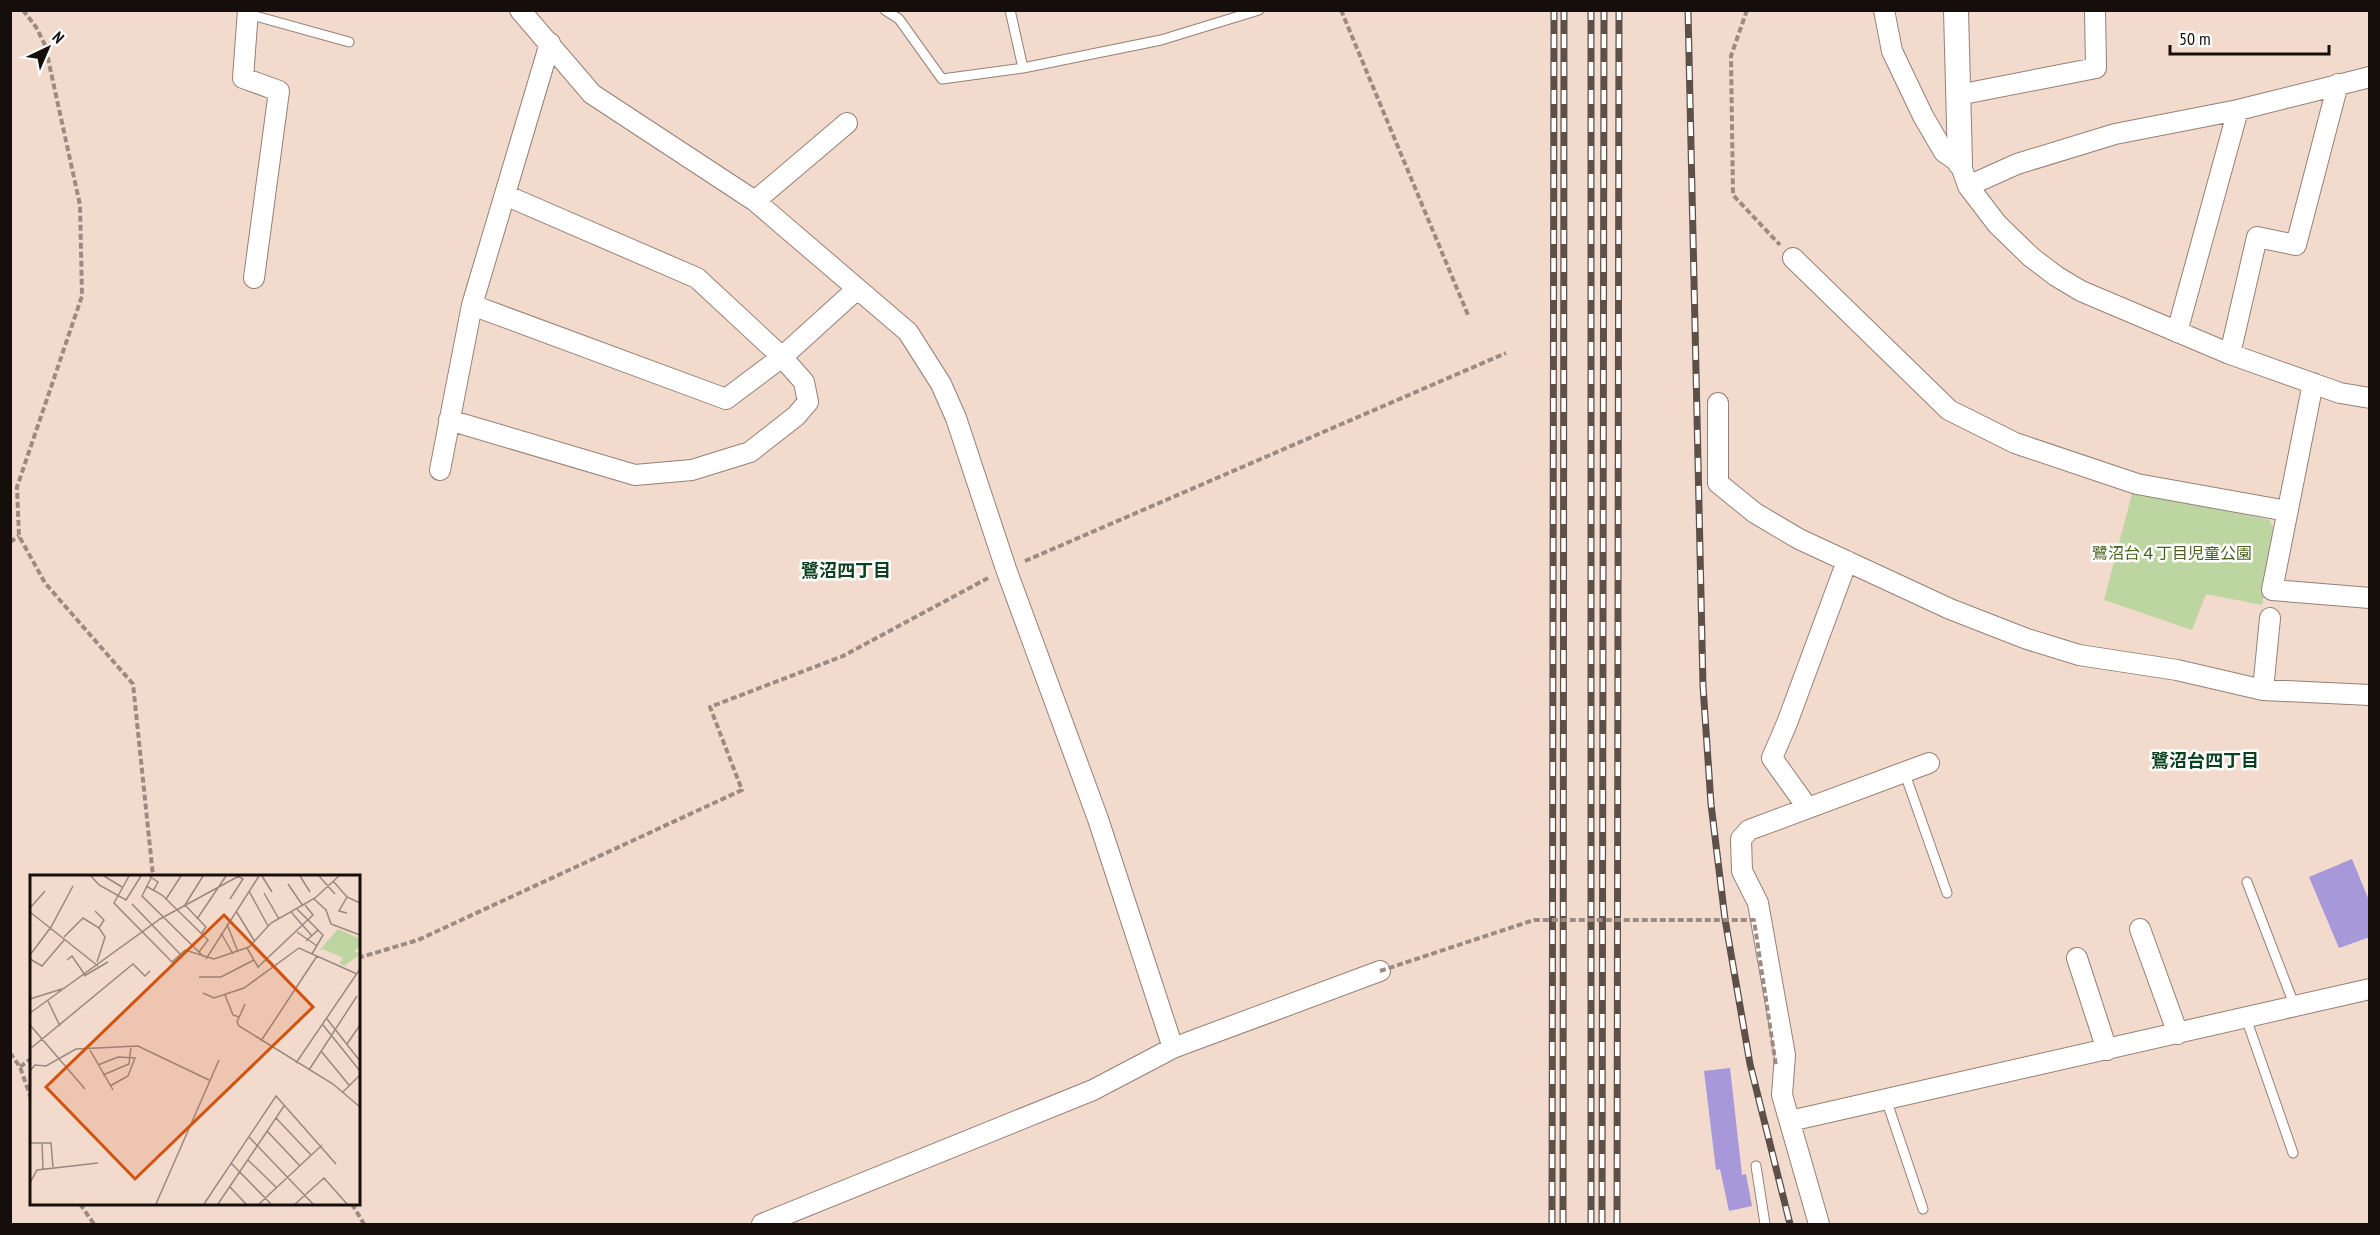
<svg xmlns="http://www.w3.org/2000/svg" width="2380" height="1235" font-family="'PT Sans Narrow','Noto Sans JP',sans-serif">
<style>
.green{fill:#bdd5a0}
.building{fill:#a798d9}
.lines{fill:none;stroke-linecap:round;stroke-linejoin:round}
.service-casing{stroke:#968075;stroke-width:11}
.minor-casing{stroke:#968075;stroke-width:22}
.tertiary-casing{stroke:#968075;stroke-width:26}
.path{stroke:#9d8b81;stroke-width:4;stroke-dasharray:6 3;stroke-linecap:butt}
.service{stroke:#fff;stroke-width:9}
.minor{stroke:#fff;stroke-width:20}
.tertiary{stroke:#fff;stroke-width:24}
.rail-casing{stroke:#5d5049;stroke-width:7}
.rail{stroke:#fff;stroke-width:4.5;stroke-dasharray:14;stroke-linecap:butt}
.path-bridge{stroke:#9d8b81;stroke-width:4;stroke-dasharray:6 3;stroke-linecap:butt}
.labels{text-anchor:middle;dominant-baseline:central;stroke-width:5;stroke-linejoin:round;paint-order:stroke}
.park-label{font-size:16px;fill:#48621e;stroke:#fff}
.neighbourhood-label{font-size:18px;font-weight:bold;fill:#0c411f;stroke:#fff}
.inset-road{fill:none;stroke:#9a887f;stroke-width:1.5}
.view{fill:#d3520c;fill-opacity:0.15;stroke:#d3520c;stroke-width:3}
.inset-edge{fill:none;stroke:#160e0a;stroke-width:3}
</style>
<rect width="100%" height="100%" fill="#f2dacd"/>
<path class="green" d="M2133 490 2269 520 2275 530 2262 605 2206 594 2192 630 2104 600Z"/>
<path class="building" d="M2352 859 2370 903V937L2339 948 2309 877Z
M1730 1068 1742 1175 1746 1174 1752 1206 1729 1211 1720 1169 1716 1170 1704 1071Z"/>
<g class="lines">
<defs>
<path id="service" d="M885 10 899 19 942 79 1023 68 1161 40 1259 10
M1010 10 1023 68
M248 14 349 42
M1905 774 1947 893
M2247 882 2295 1007
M2246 1018 2293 1153
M1886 1099 1923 1209
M1756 1166 1765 1224"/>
<path id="minor" d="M248 10 243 78 279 91 254 278
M520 10 592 94 755 201 908 332 941 384 956 418 1006 569 1098 819 1173 1048
M1884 10 1892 51 1923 116 1944 152 1960 163 1968 186 1997 224 2031 257 2056 276 2081 291 2230 354 2340 393 2370 398
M1958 95 2096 68 2095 10
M1968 186 2017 164 2115 134 2238 110 2370 77
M755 201 847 123
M1793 258 1949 410 2015 443 2137 484 2287 511
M472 305 726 399 782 357 857 289
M2177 332 2238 110
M2230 354 2257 237 2296 245 2338 84
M2313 383 2272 590 2370 598
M1718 403V483L1755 513 1799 539 1950 609 2027 639 2079 655 2177 670 2263 690 2370 695
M449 420 635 475 692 470 750 452 796 416 808 402 804 382 782 357 697 278 505 195
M440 470 472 305 550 43
M2263 690 2270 618
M1807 807 1772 758 1787 723 1847 561
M2140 929 2178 1034
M2077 958 2107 1050
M1790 1121 2370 989
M762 1224 1093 1090 1173 1048 1380 971
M1819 1224 1782 1095 1785 1055 1758 903 1742 871 1741 839 1749 830 1929 763"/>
<path id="tertiary" d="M1956 10 1960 163"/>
</defs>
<use href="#service" class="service-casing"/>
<use href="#minor" class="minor-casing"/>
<use href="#tertiary" class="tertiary-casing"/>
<path class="path" d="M23 10 36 27 45 45 80 205 82 296 17 487 19 536 45 583 133 684 153 876
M1341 10 1468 315
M1747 10 1731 56 1733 195 1780 245
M10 542 19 536
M1025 561 1506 353
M358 958 418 940 742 790 710 707 843 656 988 578
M10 1053 20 1067 32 1101
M20 1067 32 1058
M80 1204 94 1224
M352 1204 364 1224"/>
<use href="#service" class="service"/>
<use href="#minor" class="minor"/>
<use href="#tertiary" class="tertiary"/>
<defs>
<path id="rail" d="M1688 10 1703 686 1711 804 1725 919 1750 1064 1790 1224
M1552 1224 1554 10
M1563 1224 1564 10
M1591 1224V10
M1602 1224 1604 10
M1617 1224 1619 10"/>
</defs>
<use href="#rail" class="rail-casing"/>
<use href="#rail" class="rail"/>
<path class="path-bridge" d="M1380 971 1534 920H1754L1776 1066"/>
</g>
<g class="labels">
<g class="park-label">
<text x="2172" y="553">鷺沼台４丁目児童公園</text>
</g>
<g class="neighbourhood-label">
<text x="846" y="570">鷺沼四丁目</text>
<text x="2205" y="760">鷺沼台四丁目</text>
</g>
</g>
<g transform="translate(30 875)">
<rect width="330" height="330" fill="#f2dacd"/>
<path d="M308 54 330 64V71L324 76 330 79 314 91 309 88 313 83 293 74 288 77Z" fill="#bdd5a0"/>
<path class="inset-road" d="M61 1 69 10 96 25 111 1M74 1 92 12M99 1 84 28 142 87 155 75 184 84 219 72 241 48 285 23 309 1M119 1 128 7 123 16M122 1 112 21 174 82M232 1 242 17M270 1 280 17M289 1 305 19M303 6 317 22 330 28M258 9 273 31M116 11 132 20 178 65 169 77M219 16 238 51M234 18 249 44M136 24 151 1M200 24 213 4 208 1M284 24 296 35 301 49 330 60M102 29 150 79M0 33 15 16M267 34 288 55 276 66M206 36 225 67M0 37 68 91M261 37 282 61M317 38 309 36 317 22M167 44 196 1M197 49 208 77M267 57 287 71M191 58 203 79M171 59 176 52 155 30 173 1M34 62 53 43 69 53 74 45 65 36M217 73 228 92 283 40 275 30M282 79 293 60 288 55M0 80 21 52 43 11M0 84 12 91 35 64M176 84 229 1M37 85 42 81 55 100M67 87 75 62 69 53M54 101 78 87M169 102H191L224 85M173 118 184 123 214 113 269 73 327 99M195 120 203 140 209 142M0 124 35 113M18 126 30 151M215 129 207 147 209 151 303 209 330 232M0 138 130 44 209 1M297 144 330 186M0 150 55 214M293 150 330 196M231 166 287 81M317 169 330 150M0 174 103 89 115 101 120 96M60 175 83 215M291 176 319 210M266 188 330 94M68 190 88 182 105 183 98 201 80 211M279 195 327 121M0 196 5 190 16 191 46 174 108 171 179 205M73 200 99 189 101 171M313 217 330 200M246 243 281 280M237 256 270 291M219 262 283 329M0 268H21L23 292M12 268 13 294M218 285 247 313M201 288 241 329M0 308 7 295 68 288M200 312 216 329M126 329 189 185M174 329 246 221 306 289M188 329 254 231M229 329 292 270M265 329 294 303 317 329"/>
<path class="view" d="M194 40 283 132 105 304 16 212Z"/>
<rect width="330" height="330" class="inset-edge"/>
</g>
<rect width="2380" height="1235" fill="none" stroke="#160e0a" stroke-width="24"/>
<g transform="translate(48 48) rotate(44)" stroke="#ffffff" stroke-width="4.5" paint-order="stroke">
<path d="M0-4.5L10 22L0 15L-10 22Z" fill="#160e0a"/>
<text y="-9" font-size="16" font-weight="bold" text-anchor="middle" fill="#160e0a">N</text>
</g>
<path d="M2170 45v9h159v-9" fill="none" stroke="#160e0a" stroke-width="3"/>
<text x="2179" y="45" font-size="18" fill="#160e0a" stroke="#ffffff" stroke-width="4.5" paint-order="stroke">50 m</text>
</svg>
